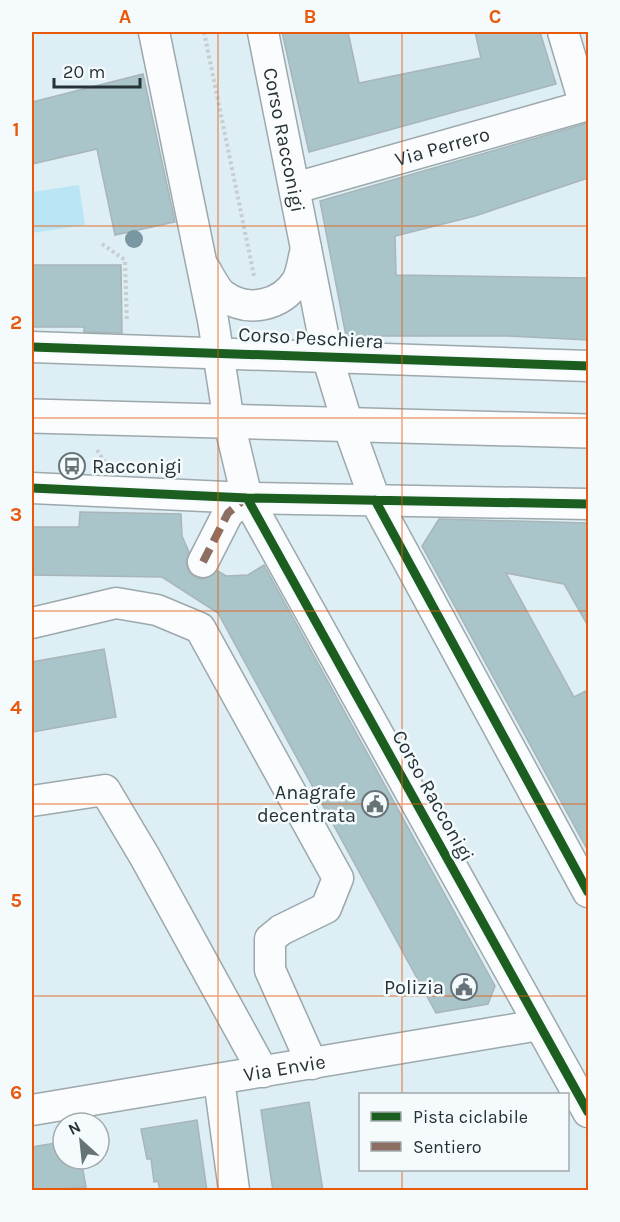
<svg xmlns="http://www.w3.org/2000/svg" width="620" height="1222" font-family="Karla,sans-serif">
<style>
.green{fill:#bae5f5}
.building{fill:#a9c5c9;stroke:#a8b5b9;stroke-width:1.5}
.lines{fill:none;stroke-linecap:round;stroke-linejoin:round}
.minor-casing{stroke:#9ca8ac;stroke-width:33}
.major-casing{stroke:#9ca8ac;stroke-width:36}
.path{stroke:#c8ced0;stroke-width:4;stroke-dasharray:3 3;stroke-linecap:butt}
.minor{stroke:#fafcfd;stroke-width:30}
.major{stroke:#fafcfd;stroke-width:33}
.quiet{stroke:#8d6e63;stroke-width:8;stroke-dasharray:15 8;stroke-linecap:butt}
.cycleway-casing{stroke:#f5fbfd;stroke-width:13}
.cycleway{stroke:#1b5e20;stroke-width:9}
.tree{fill:#7897a0}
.grid{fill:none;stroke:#e8590c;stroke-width:1.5;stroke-opacity:0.55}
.labels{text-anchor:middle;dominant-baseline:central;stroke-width:5;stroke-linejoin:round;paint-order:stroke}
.street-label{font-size:20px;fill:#263236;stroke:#f5fbfd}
.poi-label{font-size:20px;fill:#263236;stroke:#f5fbfd;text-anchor:end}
.neatline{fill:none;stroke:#e8590c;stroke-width:2}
.grid-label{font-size:20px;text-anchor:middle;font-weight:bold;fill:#e8590c}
</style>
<rect width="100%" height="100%" fill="#ddeef4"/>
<path class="green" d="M79 185 85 225 32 233V192Z"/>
<path class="building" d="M282 32H348L359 83 481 58 475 32H540L556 84 309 152Z
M143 74 175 222 115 235 97 149 32 164V102Z
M588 123V178L475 216 395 236 396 275 588 278V340L507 336H346L320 201Z
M32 265H121L122 333 84 332V327H32Z
M80 512 181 514 182 536 189 552 186 563 189 572 196 578 204 579 218 571 226 576 248 575 264 565 495 986 488 1004 436 1013 218 613 162 577 32 575V527H79Z
M439 519 588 523V626L564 584 506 573 574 697 588 690V851L422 546Z
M104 649 116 717 32 732V662Z
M309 1102 323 1191H273L261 1110Z
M197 1120 207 1191H160L158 1181 154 1182 151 1159H147L141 1129Z
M63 1142V1159H81L86 1187 32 1191V1147Z"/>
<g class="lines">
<defs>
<g id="minor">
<path d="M154 32 213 320 229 422 247 498 588 1112"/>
<path id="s1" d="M263 32 328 359 348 425 375 500 588 892"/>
<path d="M563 32 585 106"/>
<path id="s2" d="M295 188 588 105"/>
<path d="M205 269C210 277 216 291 224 296 248 313 281 306 297 281 302 272 303 259 306 249"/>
<path d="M32 347 588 366"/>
<path d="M32 488 247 498 588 504"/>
<path d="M203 562 228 513 247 498"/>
<path d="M32 623 116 603 157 610 200 628 338 878 326 908 281 930 270 939V970L312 1064"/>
<path d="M32 801 105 790 145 857 263 1072"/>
<path d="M219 1080 234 1190"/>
<path id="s3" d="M32 1110 539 1025"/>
</g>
<path id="major" d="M32 416 588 431"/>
</defs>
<use href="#minor" class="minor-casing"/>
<use href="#major" class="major-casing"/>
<path class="path" d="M204 32 254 276
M102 244 125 260 127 322
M97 450 105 462"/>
<use href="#minor" class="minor"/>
<use href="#major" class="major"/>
<path class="quiet" d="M203 562 228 513 246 498"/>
<defs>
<path id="cycleway" d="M32 347 588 366
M32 488 247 498 588 504
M247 498 588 1112
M375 500 588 892"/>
</defs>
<use href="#cycleway" class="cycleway-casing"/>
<use href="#cycleway" class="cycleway"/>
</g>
<circle class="tree" cx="134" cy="239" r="9"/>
<path class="grid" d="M218 32V1190M402 32V1094M32 226H588M32 418H588M32 611H588M32 804H588M32 996H588M402 1170V1190"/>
<defs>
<symbol id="bus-ring" viewBox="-11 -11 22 22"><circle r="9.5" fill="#f5fbfd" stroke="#667478" stroke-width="1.5"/><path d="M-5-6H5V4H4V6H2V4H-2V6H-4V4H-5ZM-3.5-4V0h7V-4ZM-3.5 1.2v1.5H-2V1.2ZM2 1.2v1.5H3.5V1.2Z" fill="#667478"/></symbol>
<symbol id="civic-ring" viewBox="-11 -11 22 22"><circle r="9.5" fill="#f5fbfd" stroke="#667478" stroke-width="1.5"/><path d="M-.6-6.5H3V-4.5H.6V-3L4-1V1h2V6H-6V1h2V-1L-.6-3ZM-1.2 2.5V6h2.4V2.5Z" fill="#667478"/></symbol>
</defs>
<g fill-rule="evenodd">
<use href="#bus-ring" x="57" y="451" width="30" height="30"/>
<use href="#civic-ring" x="360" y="789" width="30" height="30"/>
<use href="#civic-ring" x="449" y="972" width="30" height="30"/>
</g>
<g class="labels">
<g class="street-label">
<text stroke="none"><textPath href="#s1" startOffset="110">Corso Racconigi</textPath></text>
<text stroke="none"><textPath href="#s2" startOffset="153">Via Perrero</textPath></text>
<text transform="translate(311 338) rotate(3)">Corso Peschiera</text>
<text transform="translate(433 796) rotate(61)">Corso Racconigi</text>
<text stroke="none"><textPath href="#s3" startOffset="256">Via Envie</textPath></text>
</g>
<g class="poi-label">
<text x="92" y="466" text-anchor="start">Racconigi</text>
<text x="356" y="792">Anagrafe<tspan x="356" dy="23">decentrata</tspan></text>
<text x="444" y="987">Polizia</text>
</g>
</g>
<rect width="620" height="1222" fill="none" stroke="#f5fbfd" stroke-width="66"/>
<rect x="359" y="1093" width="210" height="78" fill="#f5fbfd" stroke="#a2abad" stroke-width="1.5"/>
<rect x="371" y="1112" width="30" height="9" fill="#1b5e20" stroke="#a2abad" stroke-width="1.5"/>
<text x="413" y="1123" font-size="18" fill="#263236">Pista ciclabile</text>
<rect x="371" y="1142" width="30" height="9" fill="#8d6e63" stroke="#a2abad" stroke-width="1.5"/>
<text x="413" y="1153" font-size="18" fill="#263236">Sentiero</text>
<g transform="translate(81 1141) rotate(333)"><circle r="28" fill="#f5fbfd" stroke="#a2abad" stroke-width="1.5"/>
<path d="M0-4.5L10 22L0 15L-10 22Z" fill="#667478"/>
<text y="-9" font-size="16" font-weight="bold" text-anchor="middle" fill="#263236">N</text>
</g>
<path d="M54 78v9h86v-9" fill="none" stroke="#263236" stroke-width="3"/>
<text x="63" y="78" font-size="18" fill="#263236" stroke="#f5fbfd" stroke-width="4.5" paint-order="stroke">20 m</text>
<rect x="33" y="33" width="554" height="1156" class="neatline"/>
<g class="grid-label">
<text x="125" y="23">A</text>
<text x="310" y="23">B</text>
<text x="495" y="23">C</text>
<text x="16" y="136">1</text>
<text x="16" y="329">2</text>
<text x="16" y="521">3</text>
<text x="16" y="714">4</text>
<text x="16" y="907">5</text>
<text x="16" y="1099">6</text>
</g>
</svg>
